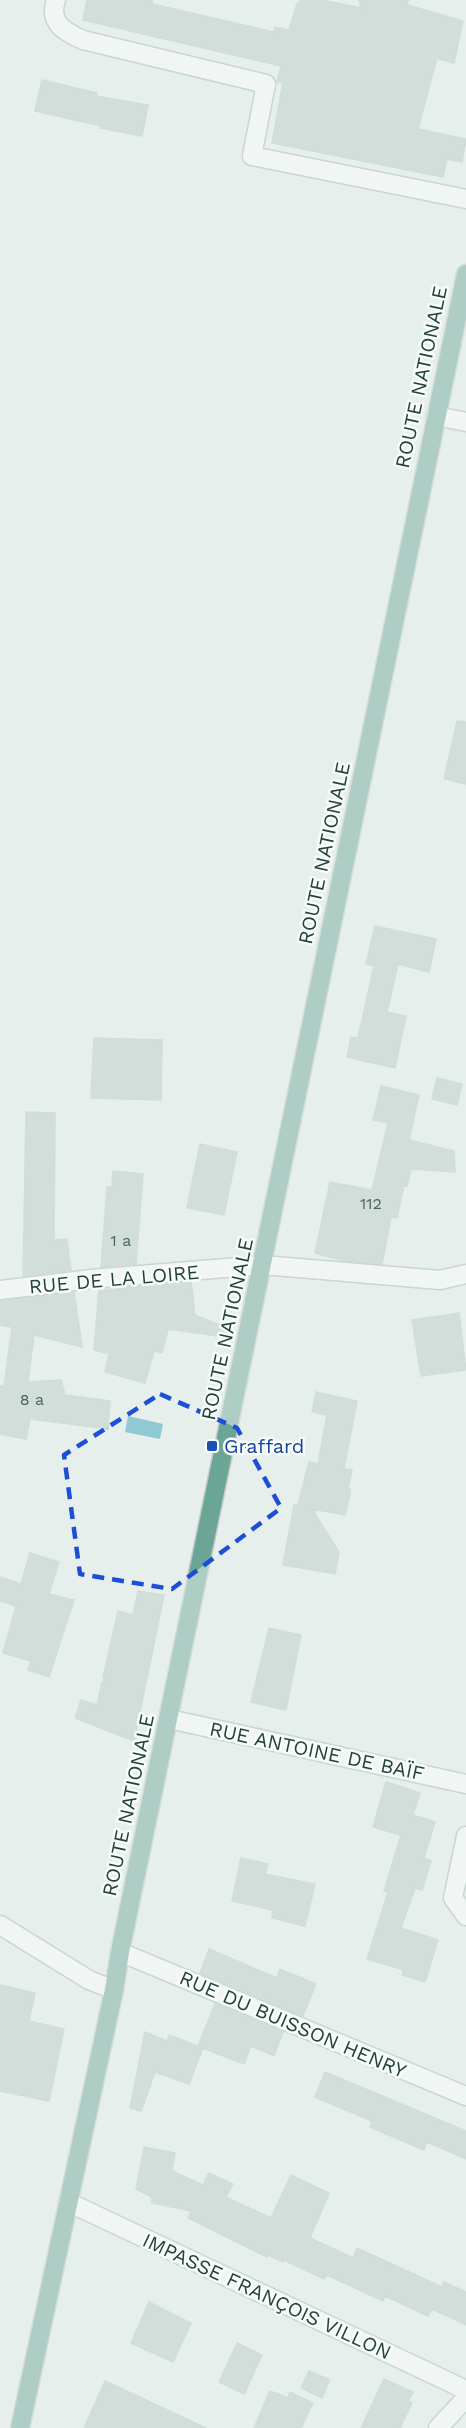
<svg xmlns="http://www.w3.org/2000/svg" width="466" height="2428" font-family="'Work Sans',sans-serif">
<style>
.water{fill:#8ec9d4}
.building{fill:#bbcac4;stroke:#b8c9c2;stroke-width:1.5}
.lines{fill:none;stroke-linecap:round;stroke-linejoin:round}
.street-casing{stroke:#a8b8b2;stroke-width:21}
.primary-casing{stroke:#c2cac8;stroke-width:21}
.street{stroke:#fff;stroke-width:18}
.primary{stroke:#6aa596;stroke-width:18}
.marked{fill:none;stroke:#1d4ed8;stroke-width:4.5;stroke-dasharray:12 8;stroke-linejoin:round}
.transit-dot{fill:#1a4fb4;stroke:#f7fbf9;stroke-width:2}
.labels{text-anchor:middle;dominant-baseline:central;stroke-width:5;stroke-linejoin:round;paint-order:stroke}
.number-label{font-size:16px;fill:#4a645c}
.street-label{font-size:20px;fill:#24423a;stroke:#f7fbf9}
.transit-label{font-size:20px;fill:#164399;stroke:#f7fbf9;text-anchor:start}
</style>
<rect width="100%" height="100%" fill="#e6efeb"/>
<path class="water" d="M128 1416 163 1424 160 1439 125 1432Z"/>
<path class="building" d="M87 0H152V4L274 32 275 27 289 30 297 4H299L300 0H322L361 8 359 0H408L407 5 463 21 454 63 437 58 418 129 466 139 462 162 447 159 443 177 272 143 283 83 277 82 281 66 83 20Z
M42 80 97 93 96 96 148 105 142 136 100 128 101 126 35 111Z
M457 721 466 722V784L444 779Z
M375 926 436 939 429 972 398 964 387 1012 406 1016 395 1068 347 1057 351 1037 358 1038 374 966 366 964Z
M94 1038 162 1040 161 1100 91 1098Z
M437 1078 462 1084 457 1105 432 1099Z
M381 1086 419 1095 409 1140 454 1151 455 1172 411 1169 407 1186 404 1185 397 1218 391 1217 382 1264 344 1261 315 1253 330 1182 372 1190 388 1123 373 1120Z
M26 1112 55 1113 54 1240 67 1239 71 1270 23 1276Z
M200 1144 237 1152 224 1215 187 1208Z
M113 1171 143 1174 136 1264 101 1267 107 1187H112Z
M191 1282 195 1315 234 1331 232 1338 168 1329 162 1353 154 1351 145 1383 105 1372 109 1354 94 1350 99 1290Z
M74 1292 82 1347 34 1335 28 1382 61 1380 65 1395 110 1401 108 1429 30 1419 26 1439 0 1434V1386L4 1387 12 1327 0 1325V1301Z
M459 1313 466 1370 421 1376 412 1320Z
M316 1392 357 1401 344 1469 352 1470 348 1488 350 1489V1494L345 1515 312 1509 339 1552 335 1574 283 1565 294 1505H298L309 1462 318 1464 327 1415 312 1412Z
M30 1553 59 1562 49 1594 74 1600 49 1677 28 1670 31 1661 3 1653 16 1606 0 1601V1577L21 1584Z
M138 1591 164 1595 134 1741 75 1718 81 1700 97 1705 102 1682 105 1683 103 1677 118 1611 133 1615Z
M269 1628 301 1635 286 1710 251 1702Z
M386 1782 420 1793 413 1815 435 1822 424 1858 431 1861 422 1890 415 1888 401 1928 438 1940 425 1982 402 1975 404 1970 367 1959 388 1892 384 1891 401 1835 373 1827Z
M241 1858 268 1864 265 1874 315 1884 305 1926 272 1918 273 1910 232 1901Z
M209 1949 277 1978 280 1969 316 1984 303 2016 200 1973Z
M0 1985 35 1993 29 2021 64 2029 49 2101 0 2091Z
M215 2004 283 2032 274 2056 251 2046 244 2064 203 2048 189 2084 155 2072 141 2111 130 2108 145 2032 167 2041 169 2035 198 2046Z
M325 2072 466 2131V2159L427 2142 424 2150 370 2127 372 2121 315 2097Z
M144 2147 175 2153 172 2171 203 2185 209 2173 233 2184 226 2197 271 2218 291 2175 329 2193 310 2238 353 2258 357 2248 442 2287 444 2282 466 2292V2325L432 2309 428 2316 385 2296 383 2301 327 2275 324 2279 284 2260 283 2262 268 2255 267 2257 188 2218 191 2211 152 2203V2197L136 2189Z
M149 2302 191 2323 173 2362 131 2343Z
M237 2343 262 2355 244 2394 219 2382Z
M309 2371 330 2380 322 2398 301 2388Z
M384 2379 413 2392 408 2401 412 2403 400 2428H361Z
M105 2381 206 2428H84Z
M270 2391 288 2398 290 2392 313 2403 301 2428H254Z"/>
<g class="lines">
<defs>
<path id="street" d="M56 0C48 23 65 32 83 40L266 84 252 156 466 199
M436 416 466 422
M0 1290 91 1279 263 1265 440 1280 466 1274
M169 1719 466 1784
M466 1836 453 1898 466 1916
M0 1925 89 1980 114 1990
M120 1952 466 2096
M68 2202 466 2390
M438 2428 466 2398"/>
<path id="primary" d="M20 2428 114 1990 120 1952 466 274"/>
</defs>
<use href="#street" class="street-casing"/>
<use href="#primary" class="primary-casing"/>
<use href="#street" class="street"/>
<use href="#primary" class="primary"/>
</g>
<path d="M0 0H466V2428H0ZM160 1394 237 1428 281 1508 172 1589 80 1574 64 1455Z" fill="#e6efeb" fill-opacity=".55" fill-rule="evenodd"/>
<path class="marked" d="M160 1394 237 1428 281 1508 172 1589 80 1574 64 1455Z"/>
<rect class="transit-dot" x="206" y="1440" width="12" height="12" rx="3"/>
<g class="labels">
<g class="number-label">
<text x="371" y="1203">112</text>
<text x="121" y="1240">1 a</text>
<text x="32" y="1399">8 a</text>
</g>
<g class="street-label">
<text transform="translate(421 377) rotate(-78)">ROUTE NATIONALE</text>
<text transform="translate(324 853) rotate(-78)">ROUTE NATIONALE</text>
<text transform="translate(114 1279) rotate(-5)">RUE DE LA LOIRE</text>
<text transform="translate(227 1329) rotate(-78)">ROUTE NATIONALE</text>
<text transform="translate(317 1751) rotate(12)">RUE ANTOINE DE BAÏF</text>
<text transform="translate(128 1805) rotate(-78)">ROUTE NATIONALE</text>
<text transform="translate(293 2024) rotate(23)">RUE DU BUISSON HENRY</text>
<text transform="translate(267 2296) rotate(25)">IMPASSE FRANÇOIS VILLON</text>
</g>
<g class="transit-label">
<text x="224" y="1446">Graffard</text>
</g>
</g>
</svg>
